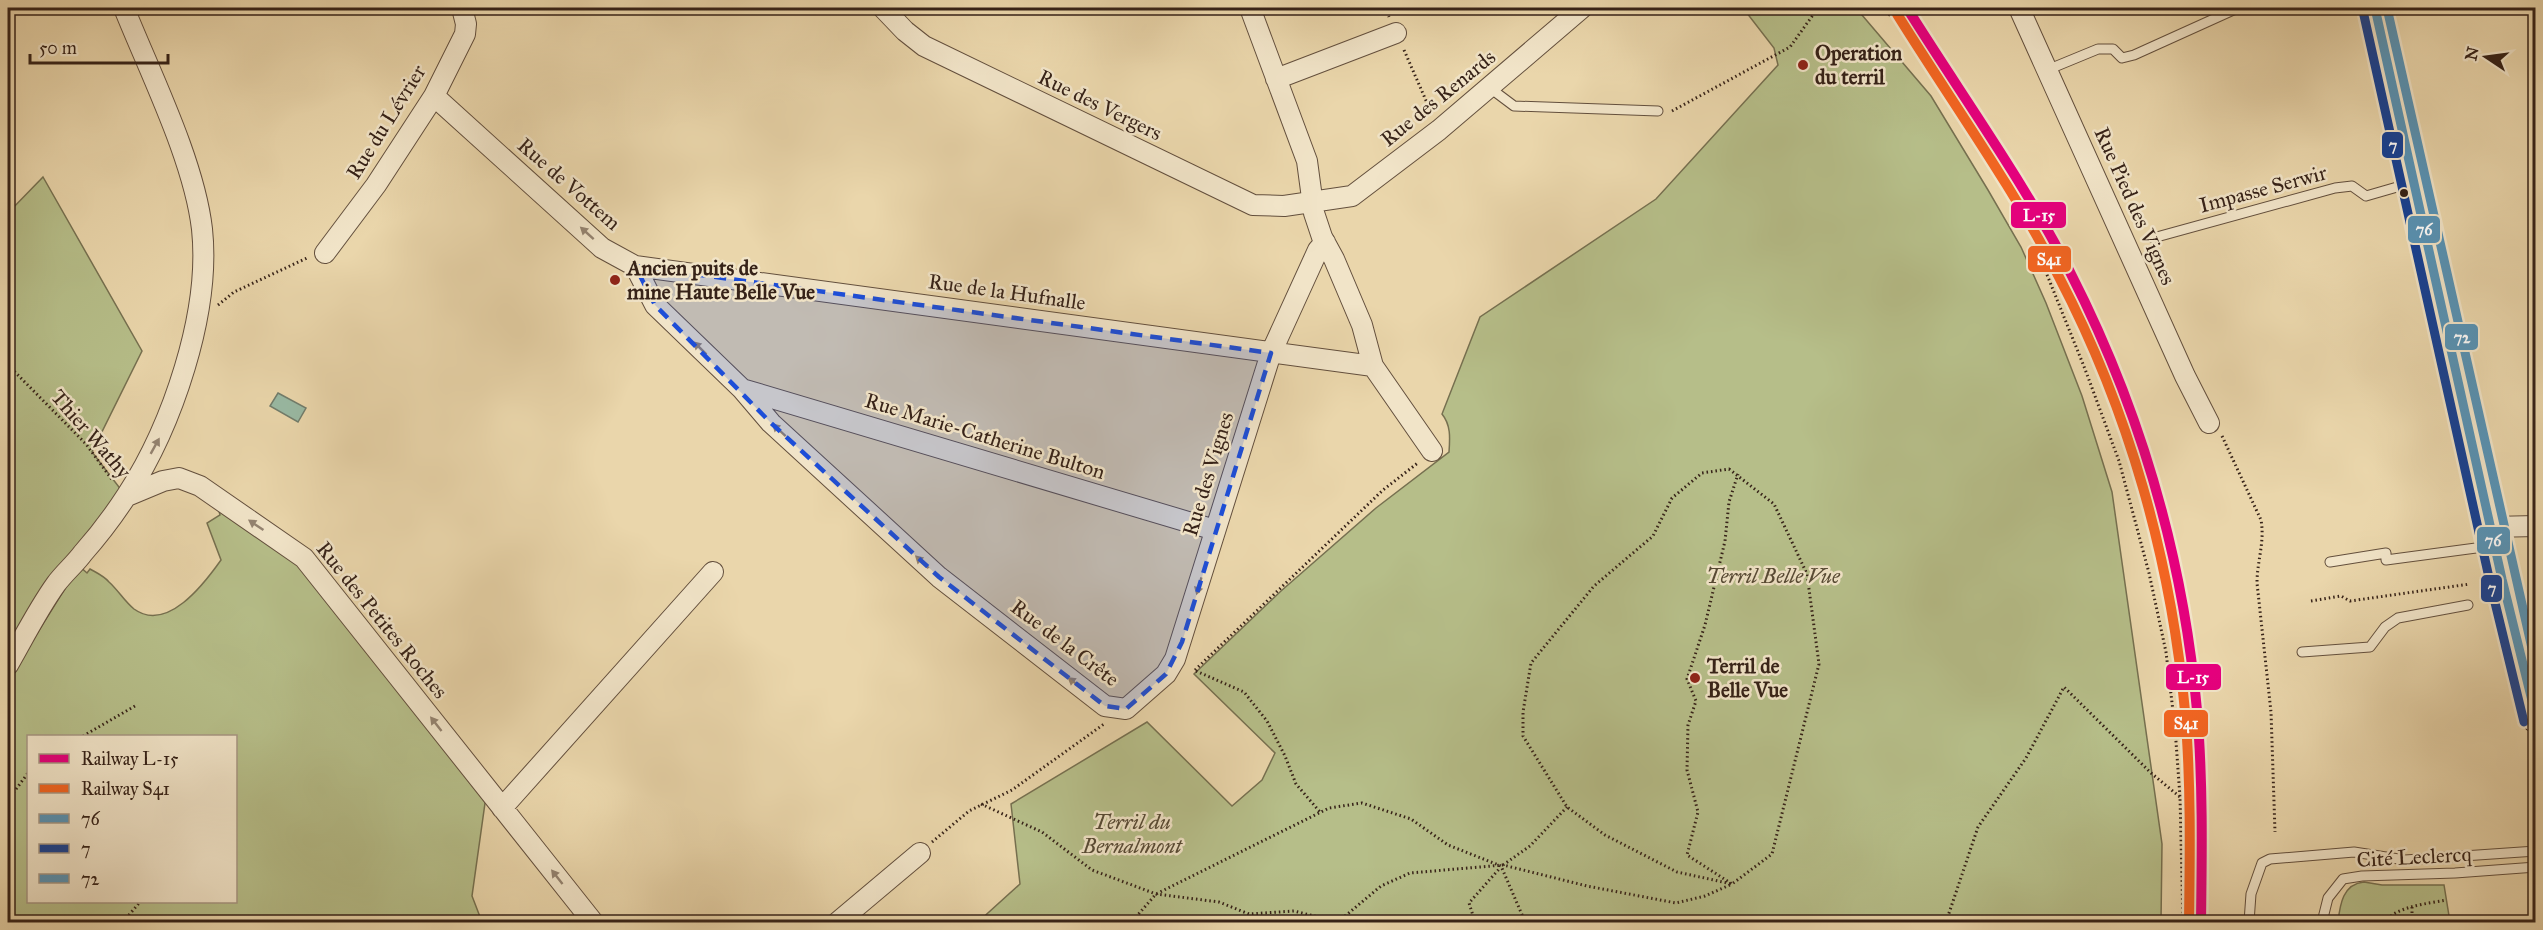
<svg xmlns="http://www.w3.org/2000/svg" width="2543" height="930" font-family="'IM FELL Great Primer',serif">
<style>
.green{fill:#b6be89;stroke:#767050;stroke-width:1.5;fill-rule:evenodd}
.water{fill:#99baa4;stroke:#717d6c;stroke-width:1.5}
.lines{fill:none;stroke-linecap:round;stroke-linejoin:round}
.lane-casing{stroke:#634f3d;stroke-width:11}
.street-casing{stroke:#634f3d;stroke-width:22}
.secondary-casing{stroke:#362218;stroke-width:29}
.path{stroke:#362218;stroke-width:3;stroke-dasharray:1.5 3;stroke-linecap:butt}
.lane{stroke:#f1e4c8;stroke-width:9}
.street{stroke:#f1e4c8;stroke-width:20}
.secondary{stroke:#f1e4c8;stroke-width:27}
.bus-1-casing{stroke:#f1e4c8;stroke-width:14}
.bus-2-casing{stroke:#f1e4c8;stroke-width:14}
.bus-3-casing{stroke:#f1e4c8;stroke-width:14}
.bus-1{stroke:#5893b5;stroke-width:9}
.bus-2{stroke:#164194;stroke-width:9}
.bus-3{stroke:#5893b5;stroke-width:9}
.rail-1-casing{stroke:#f1e4c8;stroke-width:15}
.rail-2-casing{stroke:#f1e4c8;stroke-width:15}
.rail-1{stroke:#e5007d;stroke-width:10}
.rail-2{stroke:#f26522;stroke-width:10}
.oneway{fill:#948370}
.marked{fill:#1d4ed8;fill-opacity:0.2;stroke:#1d4ed8;stroke-width:4.5;stroke-dasharray:12 8;stroke-linejoin:round}
.poi-dot{fill:#8f2418;stroke:#f1e4c8;stroke-width:2}
.bus-dot{fill:#362218;stroke:#f1e4c8;stroke-width:2}
.labels{text-anchor:middle;dominant-baseline:central;stroke-width:5;stroke-linejoin:round;paint-order:stroke}
.poi-label{font-size:21px;font-weight:bold;fill:#362218;stroke:#f1e4c8;text-anchor:start}
.street-label{font-size:21px;fill:#362218;stroke:#f1e4c8}
.park-label{font-size:21px;font-style:italic;fill:#564934;stroke:#f1e4c8}
.line-badge{stroke:#f1e4c8;stroke-width:2}
.badge-label{font-size:16px;text-anchor:middle;font-weight:bold;fill:#fff}
</style>
<rect width="100%" height="100%" fill="#ead6ab"/>
<filter id="stains"><feTurbulence type="fractalNoise" baseFrequency=".00333" numOctaves="4"/><feColorMatrix values="0 0 0 0 .2 0 0 0 0 .09 0 0 0 0 .02 0 0 0 .5 -.17"/></filter>
<radialGradient id="worn" r=".72"><stop offset=".6" stop-color="#630" stop-opacity="0"/><stop offset="1" stop-color="#630" stop-opacity=".3"/></radialGradient>
<path class="green" d="M1743 8H1824V12L1833 8H1856L1931 96 1988 190 2021 247 2046 303 2082 396 2112 492 2162 844 2161 922H978L1020 884 1011 804 1147 722 1232 806 1262 780 1275 753 1194 674 1281 591 1376 508 1449 452C1450 438 1451 425 1442 414L1480 317 1656 199 1778 65 1774 48Z
M43 177 142 351 92 452 122 491 8 658V213Z
M219 511 303 560 486 796 472 896 482 922H8V680L79 566 87 573 90 569C97 573 104 576 109 582 118 590 125 602 134 609 167 633 204 584 221 560L207 523 220 515ZM28 736H236V902H28Z
M2364 882 2382 885H2444L2450 922H2338C2340 904 2343 884 2364 882Z"/>
<path class="water" d="M278 393 306 408 298 422 270 406Z"/>
<g class="lines">
<defs>
<path id="lane" d="M2047 70 2098 49H2113L2122 58 2134 55 2238 8
M1490 88 1514 106 1658 111
M2153 238 2335 188 2352 186 2366 196 2411 183
M2330 562 2386 553V560L2491 546
M2302 652 2370 647 2385 627 2398 618 2468 605
M2249 922 2251 894 2262 863 2270 859 2354 852 2405 860 2536 851
M2322 922 2328 898 2343 879 2362 876 2455 873 2536 867"/>
<path id="street" d="M883 8 905 31 924 46 1253 205 1284 206 1352 196 1439 130 1582 8
M1250 8 1307 161 1314 213 1322 237 1334 259 1362 325 1373 366 1432 451
M2019 8 2185 376 2209 423
M1276 79 1396 33
M434 96 602 248 635 266 655 305 742 389 771 423 939 577 1105 706 1126 709 1166 674 1175 659 1271 353 1318 250 1325 242
M325 253 376 185 434 96 465 34 466 24 462 8
M635 266 1373 366
M742 389 1215 530
M127 496 163 481 179 478 200 486 304 558 593 922
M2492 527 2536 526
M8 665C23 639 38 609 56 584 64 573 75 564 83 553 99 535 114 515 127 495 172 426 211 313 202 229 194 160 150 73 124 8
M502 808 713 572
M838 922 920 853"/>
<path id="secondary" d="M2375 8 2502 579 2536 719"/>
</defs>
<use href="#lane" class="lane-casing"/>
<use href="#street" class="street-casing"/>
<use href="#secondary" class="secondary-casing"/>
<path class="path" d="M1385 8 1389 17
M1389 8 1390 16
M1877 8 1897 19
M1889 8 1999 182 2033 240 2085 369 2119 461 2149 573 2166 652 2175 728 2180 797 2183 922
M1404 50 1431 112
M1672 111 1790 47 1818 8
M218 305 234 292 307 258
M8 365 86 444 113 481
M2222 436 2261 520C2265 542 2257 561 2257 583L2271 712 2275 832
M1729 469 1774 504 1807 574 1819 664 1772 854 1732 884 1677 872 1605 835 1567 807 1523 736V712L1531 663 1594 586 1653 536 1672 498 1702 473Z
M2311 601 2341 596 2350 601 2470 584
M1195 670 1383 490 1419 462
M1196 671 1244 692 1267 721 1285 756 1296 784 1320 812
M83 736 135 706
M8 800 28 773
M981 804 1042 832 1092 870 1156 894 1219 902 1249 914 1294 911 1338 922
M932 842 969 811 1012 790 1104 724
M1503 865 1530 846 1567 807
M2412 907V922
M123 922 140 902
M1136 922V917L1156 894 1329 808 1362 803 1411 819 1448 845 1501 866 1523 917 1534 922
M1338 922 1381 886 1410 873 1503 865 1587 886 1676 903 1705 896 1732 884 1687 855 1698 812 1687 770 1688 725 1696 701 1687 679 1705 625 1725 541 1729 502 1738 474
M1475 922 1469 903 1500 868
M1946 922 1978 827 2026 758 2064 687 2151 773 2180 797
M2384 922C2398 906 2426 904 2446 900"/>
<use href="#lane" class="lane"/>
<use href="#street" class="street"/>
<use href="#secondary" class="secondary"/>
<defs>
<path id="bus-1" d="M2375 8 2502 579 2536 717"/>
<path id="bus-2" d="M2363 11 2490 582 2524 722"/>
<path id="bus-3" d="M2387 8 2536 666"/>
</defs>
<use href="#bus-1" class="bus-1-casing"/>
<use href="#bus-2" class="bus-2-casing"/>
<use href="#bus-3" class="bus-3-casing"/>
<use href="#bus-1" class="bus-1"/>
<use href="#bus-2" class="bus-2"/>
<use href="#bus-3" class="bus-3"/>
<defs>
<path id="rail-1" d="M1907 8C1962 96 2023 180 2070 272 2140 409 2183 558 2197 710 2203 780 2202 851 2201 922"/>
<path id="rail-2" d="M1897 14C1951 101 2012 185 2059 277 2129 411 2171 560 2185 711 2191 781 2190 852 2189 922"/>
</defs>
<use href="#rail-1" class="rail-1-casing"/>
<use href="#rail-2" class="rail-2-casing"/>
<use href="#rail-1" class="rail-1"/>
<use href="#rail-2" class="rail-2"/>
</g>
<defs><path id="oneway-solid" d="M-6-.8H1V-3.2L6.5 0L1 3.2V.8H-6Z" transform="scale(1.5)"/></defs>
<g class="oneway">
<use href="#oneway-solid" transform="translate(587 233) rotate(-138)"/>
<use href="#oneway-solid" transform="translate(700 348) rotate(-136)"/>
<use href="#oneway-solid" transform="translate(779 430) rotate(-137)"/>
<use href="#oneway-solid" transform="translate(155 446) rotate(-61)"/>
<use href="#oneway-solid" transform="translate(256 525) rotate(-146)"/>
<use href="#oneway-solid" transform="translate(922 562) rotate(-137)"/>
<use href="#oneway-solid" transform="translate(1199 586) rotate(106)"/>
<use href="#oneway-solid" transform="translate(1075 683) rotate(-142)"/>
<use href="#oneway-solid" transform="translate(436 724) rotate(-128)"/>
<use href="#oneway-solid" transform="translate(557 877) rotate(-128)"/>
</g>
<path class="marked" d="M635 266 1271 353 1182 642 1166 674 1126 709 1105 706 939 577 771 423 655 305Z"/>
<g class="poi-dot">
<circle cx="1803" cy="65" r="6"/>
<circle cx="615" cy="280" r="6"/>
<circle cx="1695" cy="678" r="6"/>
</g>
<circle class="bus-dot" cx="2404" cy="193" r="5"/>
<g class="labels">
<g class="poi-label">
<text x="1815" y="53">Operation<tspan x="1815" dy="24">du terril</tspan></text>
<text x="627" y="268">Ancien puits de<tspan x="627" dy="24">mine Haute Belle Vue</tspan></text>
<text x="1707" y="666">Terril de<tspan x="1707" dy="24">Belle Vue</tspan></text>
</g>
<g class="street-label">
<text transform="translate(1438 98) rotate(-39)">Rue des Renards</text>
<text transform="translate(1100 105) rotate(26)">Rue des Vergers</text>
<text transform="translate(386 122) rotate(-58)">Rue du Lévrier</text>
<text transform="translate(569 184) rotate(41)">Rue de Vottem</text>
<text transform="translate(2263 189) rotate(-15)">Impasse Serwir</text>
<text transform="translate(2135 206) rotate(66)">Rue Pied des Vignes</text>
<text transform="translate(1007 292) rotate(8)">Rue de la Hufnalle</text>
<text transform="translate(91 434) rotate(49)">Thier Wathy</text>
<text transform="translate(985 436) rotate(17)">Rue Marie-Catherine Bulton</text>
<text transform="translate(1208 474) rotate(-73)">Rue des Vignes</text>
<text transform="translate(382 620) rotate(51)">Rue des Petites Roches</text>
<text transform="translate(1065 643) rotate(37)">Rue de la Crête</text>
<text transform="translate(2414 857) rotate(-3)">Cité Leclercq</text>
</g>
<g class="park-label">
<text x="1773" y="576">Terril Belle Vue</text>
<text x="1132" y="822">Terril du<tspan x="1132" dy="24">Bernalmont</tspan></text>
</g>
</g>
<g class="line-badge">
<rect x="2381" y="131" width="23" height="28" rx="6" fill="#164194"/>
<rect x="2010" y="201" width="57" height="28" rx="6" fill="#e5007d"/>
<rect x="2407" y="215" width="34" height="29" rx="6" fill="#5893b5"/>
<rect x="2027" y="245" width="45" height="28" rx="6" fill="#f26522"/>
<rect x="2444" y="323" width="35" height="28" rx="6" fill="#5893b5"/>
<rect x="2476" y="526" width="35" height="29" rx="6" fill="#5893b5"/>
<rect x="2480" y="574" width="23" height="29" rx="6" fill="#164194"/>
<rect x="2165" y="663" width="57" height="28" rx="6" fill="#e5007d"/>
<rect x="2163" y="709" width="46" height="29" rx="6" fill="#f26522"/>
</g>
<g class="badge-label">
<text x="2393" y="151">7</text>
<text x="2039" y="221">L-15</text>
<text x="2424" y="235">76</text>
<text x="2049" y="265">S41</text>
<text x="2462" y="343">72</text>
<text x="2493" y="546">76</text>
<text x="2492" y="594">7</text>
<text x="2193" y="683">L-15</text>
<text x="2186" y="729">S41</text>
</g>
<rect width="2543" height="930" fill="none" stroke="#ead6ab" stroke-width="30"/>
<rect x="9" y="9" width="2525" height="912" fill="none" stroke="#362218" stroke-width="3"/>
<rect x="15" y="15" width="2513" height="900" fill="none" stroke="#362218" stroke-width="1.5"/>
<rect x="27" y="735" width="210" height="168" fill="#f1e4c8" stroke="#a69682" stroke-width="1.5"/>
<rect x="39" y="754" width="30" height="9" fill="#e5007d" stroke="#a69682" stroke-width="1.5"/>
<text x="81" y="765" font-size="18" fill="#362218">Railway L-15</text>
<rect x="39" y="784" width="30" height="9" fill="#f26522" stroke="#a69682" stroke-width="1.5"/>
<text x="81" y="795" font-size="18" fill="#362218">Railway S41</text>
<rect x="39" y="814" width="30" height="9" fill="#5893b5" stroke="#a69682" stroke-width="1.5"/>
<text x="81" y="825" font-size="18" fill="#362218">76</text>
<rect x="39" y="844" width="30" height="9" fill="#164194" stroke="#a69682" stroke-width="1.5"/>
<text x="81" y="855" font-size="18" fill="#362218">7</text>
<rect x="39" y="874" width="30" height="9" fill="#5893b5" stroke="#a69682" stroke-width="1.5"/>
<text x="81" y="885" font-size="18" fill="#362218">72</text>
<g transform="translate(2486 57) rotate(283)" stroke="#f1e4c8" stroke-width="4.5" paint-order="stroke">
<path d="M0-4.5L10 22L0 15L-10 22Z" fill="#362218"/>
<text y="-9" font-size="16" font-weight="bold" text-anchor="middle" fill="#362218">N</text>
</g>
<path d="M30 54v9h138v-9" fill="none" stroke="#362218" stroke-width="3"/>
<text x="39" y="54" font-size="18" fill="#362218" stroke="#f1e4c8" stroke-width="4.5" paint-order="stroke">50 m</text>
<rect width="100%" height="100%" filter="url(#stains)"/>
<rect width="100%" height="100%" fill="url(#worn)"/>
</svg>
